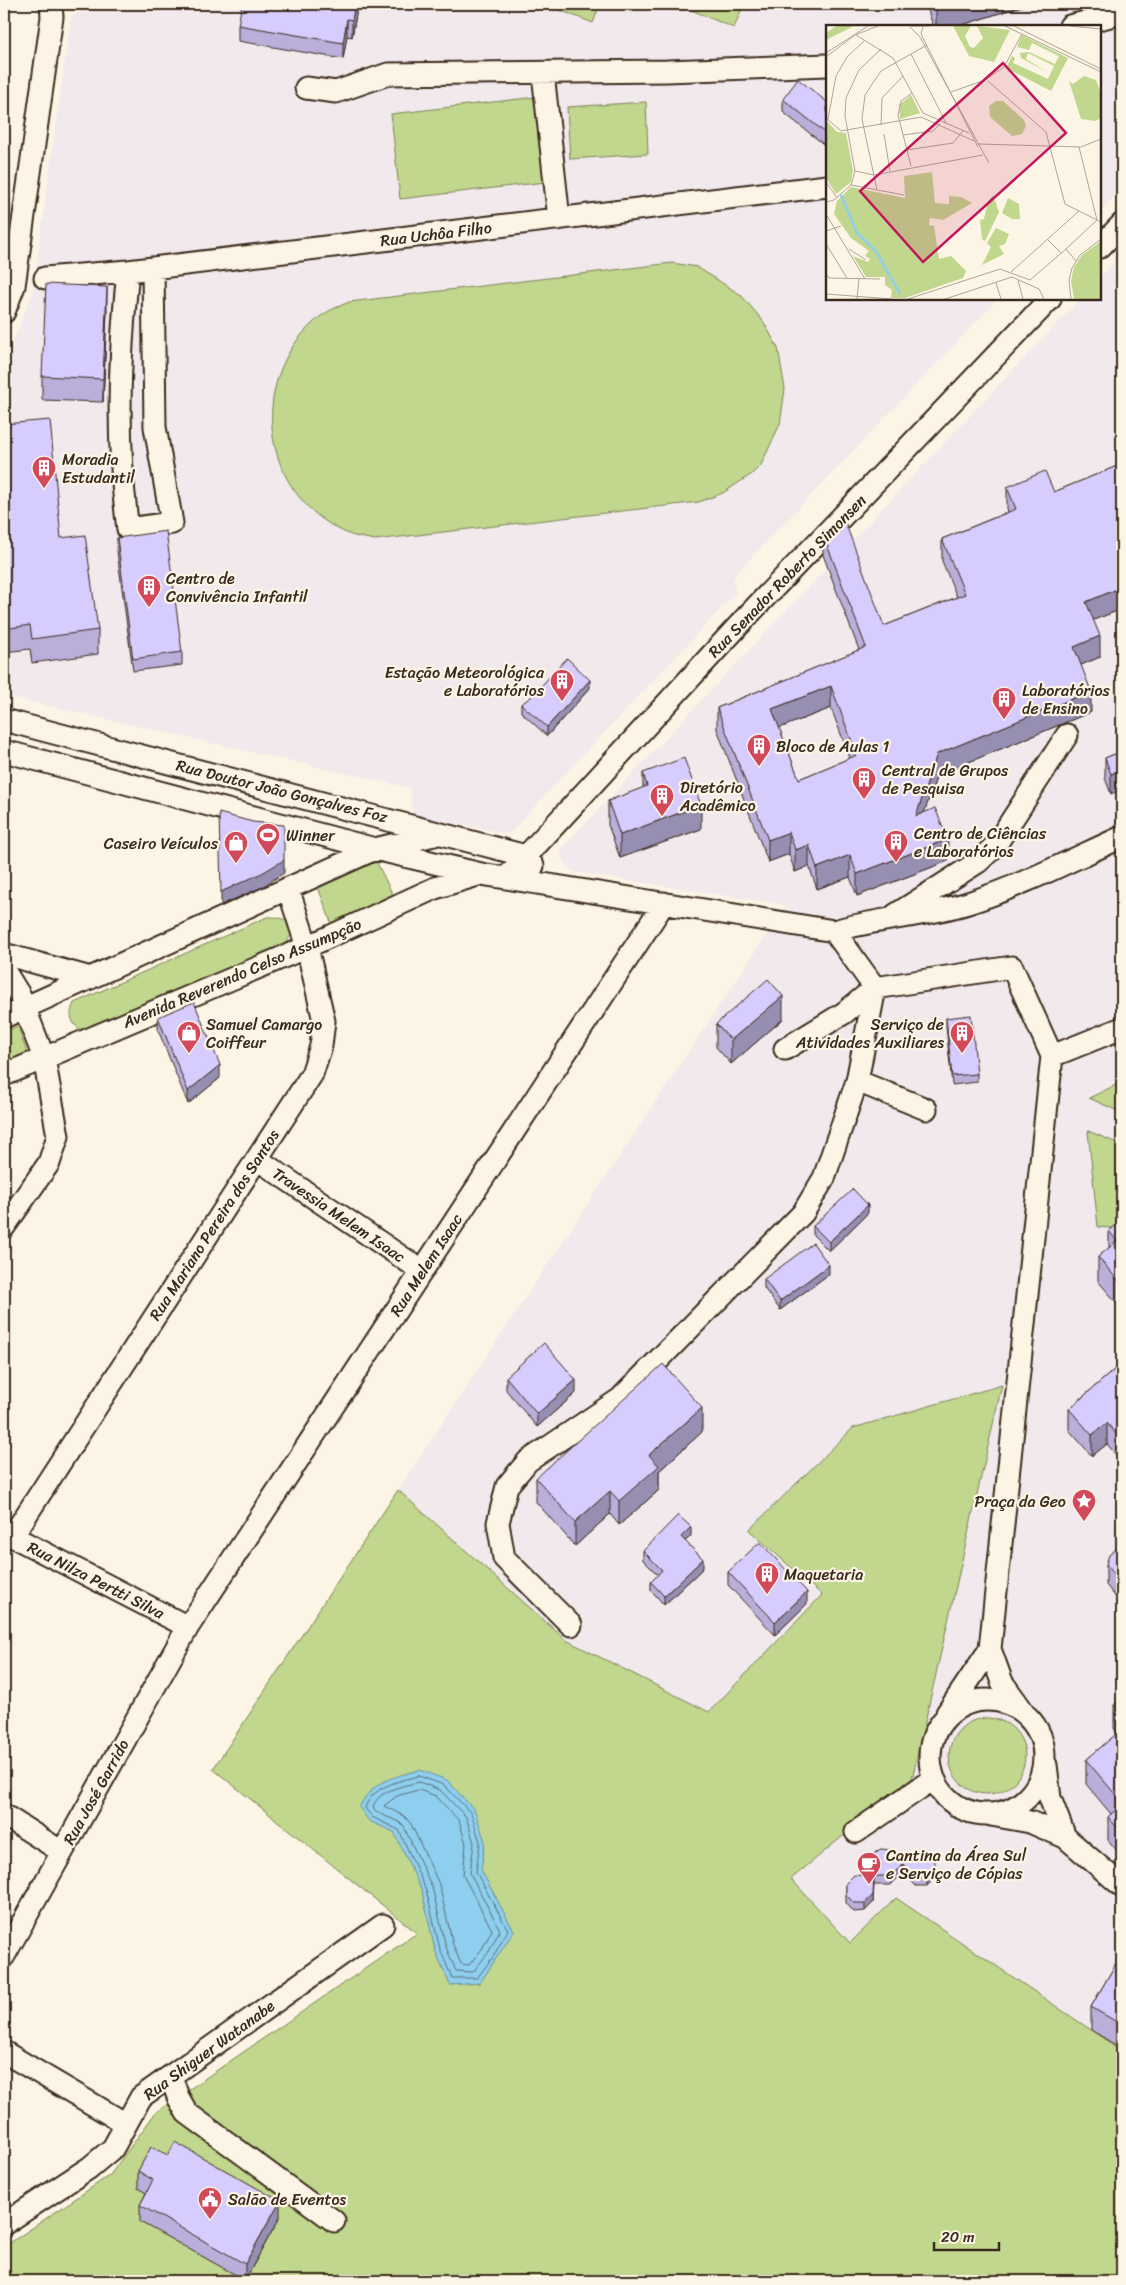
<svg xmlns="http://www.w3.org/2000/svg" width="1126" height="2285" font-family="Sriracha,sans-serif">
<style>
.built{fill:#f1e9ec}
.green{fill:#c0d78d;stroke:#7e8056}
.water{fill:#8ecfef;stroke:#6d8d9b}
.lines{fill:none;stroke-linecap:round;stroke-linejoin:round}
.shore{stroke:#5c6c72;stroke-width:1}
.minor-casing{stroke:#3b2a1e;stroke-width:25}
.minor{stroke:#fcf5e5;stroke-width:21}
.wall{fill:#b9afda;stroke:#3b2a1e;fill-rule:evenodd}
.shaded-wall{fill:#968fb2;stroke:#3b2a1e}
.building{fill:#d7ccfe;stroke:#3b2a1e;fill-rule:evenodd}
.labels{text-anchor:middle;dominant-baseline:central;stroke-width:4.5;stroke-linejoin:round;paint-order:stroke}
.street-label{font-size:16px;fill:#3b2a1e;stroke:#fcf5e5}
.poi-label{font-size:16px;fill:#3b2a1e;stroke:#fcf5e5;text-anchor:start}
.inset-river{fill:none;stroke:#8ecfef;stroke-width:2.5}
.inset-road{fill:none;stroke:#afa495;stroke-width:1}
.view{fill:#c2185b;fill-opacity:0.15;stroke:#c2185b;stroke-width:2.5}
.inset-edge{fill:none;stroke:#3b2a1e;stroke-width:2.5}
</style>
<rect width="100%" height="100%" fill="#fcf5e5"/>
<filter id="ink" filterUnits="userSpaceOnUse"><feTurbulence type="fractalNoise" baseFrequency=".02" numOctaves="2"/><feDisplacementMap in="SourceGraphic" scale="10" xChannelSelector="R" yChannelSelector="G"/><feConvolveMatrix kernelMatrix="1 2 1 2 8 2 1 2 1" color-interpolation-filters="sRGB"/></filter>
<g filter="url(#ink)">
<path class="built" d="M103 4H1122V188L1100 212V26H827V299H998L736 574 733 582 736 593 509 834 412 814 410 788 4 696V364L33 291 71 16Z
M1119 257 1122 259V2281H4V2247L110 2175 156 2112 417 1933 213 1769 786 905 573 872 563 862 561 849 1080 299H1100V277Z"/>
<path class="green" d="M544 4H600L593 23Z
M677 4H744L734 28Z
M536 97 546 182 400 199 391 114Z
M646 102 648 154 570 159 567 107Z
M672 263 697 267 741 295 763 321 778 348 785 389 780 424 761 465 752 474 723 493 699 502 375 540C366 538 354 537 346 533 258 493 246 375 321 316 329 310 340 306 349 302Z
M376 861 394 897 332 925 318 887Z
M267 917C289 916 301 928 283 946L84 1031C71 1026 68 1015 74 1003Z
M18 1026 27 1053 4 1063V1032Z
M1122 1082V1113L1089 1098Z
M1088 1131 1122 1145V1229L1098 1227Z
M1002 1385 912 1779 791 1879 850 1943 896 1898 1122 2051V2281H4V2247L110 2175 156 2112 417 1933 213 1769 398 1490 566 1640 709 1712 822 1595 749 1530 853 1428Z
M949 1756a38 38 0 1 1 76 0a38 38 0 1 1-76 0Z"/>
<path class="water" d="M419 1770 447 1780 475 1811 485 1842 481 1870 514 1931 480 1983 450 1985 435 1950 422 1891 394 1832 369 1821 359 1807C374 1780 391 1778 419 1770Z"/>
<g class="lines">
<path class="shore" d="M419 1776 444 1785 471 1813 480 1842 476 1872 508 1930 493 1957 477 1978H452L440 1949 426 1890 399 1830 372 1817 365 1808C372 1786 399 1781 419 1776Z
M419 1782 440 1790 466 1817 474 1843 470 1873 500 1930 488 1953 473 1972 456 1971 446 1947 432 1887 404 1827 399 1822 376 1812 373 1807C378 1790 403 1786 419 1782Z
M419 1790 436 1796 459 1821 466 1844 463 1875 492 1930 482 1949 469 1965 461 1964 453 1945 439 1884 411 1824 404 1816 384 1806 397 1796Z"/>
<defs>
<path id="minor" d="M1070 26 1122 13
M543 73 559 219
M306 88 336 92 388 74 667 71 827 65
M1100 247 1122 224
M128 271C119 358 116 442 128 529L172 523 155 427 153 268
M45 278 128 271 827 186
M4 312 14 286 52 17 51 4
M4 720 526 856 533 866
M4 751 375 849 481 874 834 931 875 988 857 1081 824 1178 803 1213 620 1399 528 1461 507 1486 498 1523 504 1558 571 1625
M506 878 751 612 1050 299
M895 915 978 862 995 846 1067 735
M834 931C878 918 923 917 968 903 1021 886 1071 860 1122 837
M4 954 91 978
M4 970 20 996 44 1058 58 1136 49 1163 4 1227
M4 1017 375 849 438 834
M785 1049 844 1013 875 988 1012 967 1052 1056 990 1649 1002 1682 1025 1714
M1052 1056 1122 1028
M4 1075 307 947 435 888 481 874
M857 1081 926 1109
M257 1159 422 1271
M4 1532 188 1627
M12 1537 312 1074 321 1046 324 1021 307 947 288 888
M930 1757a57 57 0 1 1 114 0a57 57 0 1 1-114 0Z
M947 1713 990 1649
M1046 1765 1050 1798 1065 1837
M4 1815 62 1852
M991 1815 1030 1822 1065 1837 1122 1886
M856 1832 933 1779
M4 1956 188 1627 664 903
M4 2052 126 2124
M171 2076 178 2097 187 2113 334 2221
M4 2224 89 2168 113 2148 141 2097 383 1925"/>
</defs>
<use href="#minor" class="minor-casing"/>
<use href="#minor" class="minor"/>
</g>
<path class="wall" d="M356 4V15L352 37 347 36 343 59 238 41V25Z
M926 4H1028L959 26H933Z
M783 99 827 102V147L783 112Z
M107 311 103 402 42 400V376Z
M4 424 61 538 98 630V654L32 663 30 649 4 652Z
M1122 464V609L1093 620 1100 657 1081 665 1091 712 937 775 924 812 948 861 857 896 850 877 817 889 809 866 795 872 789 854 768 862 717 729V708L859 650 823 555V534L884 626 957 597 942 561V539L1008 512 1007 508V487L1054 492ZM831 708 850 758 799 779 779 728Z
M117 538 182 652V665L133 671 117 551Z
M590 688 547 736 521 712V704Z
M1122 751 1111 794 1105 778V758Z
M643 773 701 829 620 858 608 825V801L643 788Z
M158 1017 220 1078 188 1104 158 1030Z
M946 1018 977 1074V1082L952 1085 946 1026Z
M783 1019 731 1064 716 1047V1024Z
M868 1213 829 1251 813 1235V1226Z
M1122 1220V1309L1098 1281V1257L1109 1248V1231Z
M829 1274 780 1310 764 1288V1279Z
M1122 1363V1462L1107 1444 1092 1456 1069 1430V1409Z
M506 1377 576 1393 537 1427 506 1390Z
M702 1432 659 1471V1490L619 1525 610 1514 575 1546 536 1502V1478Z
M1122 1472V1501L1118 1497V1476Z
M691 1536 685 1541 703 1568 664 1605 651 1590V1582L658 1575 643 1560V1551Z
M1122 1544V1605L1106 1585V1564Z
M728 1572 807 1604 775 1635 728 1585Z
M1122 1699V1857L1108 1840V1817L1111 1814 1086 1784V1760L1118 1733 1114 1729V1705Z
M903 1861 935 1878 927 1886H916L903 1873 891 1885H874L873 1903 865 1911 854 1912 846 1903V1883L872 1876Z
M1122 1953V2049L1091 2030V2007Z
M138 2171 280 2217 245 2280 140 2222V2205L146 2193 138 2188Z"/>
<path class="shaded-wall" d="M355 4H356V15L352 37V20Z
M955 4H1028L959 26H936V10Z
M347 19V36L343 59V43Z
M9 133V145L4 163V150Z
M107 287V311L103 402V379Z
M1122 587V609L1086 623V602Z
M1100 636V657L1074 668V647Z
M590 680V688L547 736V727Z
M831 686V708L772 731V709Z
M1091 691V712L937 775 916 837V816L937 754Z
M1122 769V789L1111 794V774Z
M701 805V829L620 858V835Z
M789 832V854L768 862V840Z
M948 839V861L857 896V874Z
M809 845V866L795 872V850Z
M850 855V877L817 889V868Z
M284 860V873L262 887 221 905V892Z
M783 996V1019L731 1064V1040Z
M220 1065V1078L188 1104V1091Z
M868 1205V1213L829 1251V1242Z
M829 1265V1274L780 1310V1301Z
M576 1380V1393L537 1427V1414Z
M702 1408V1432L659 1471V1490L619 1525V1501L649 1455Z
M1107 1423V1444L1092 1456V1435Z
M610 1491V1514L575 1546V1522Z
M691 1527V1536L681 1545V1537Z
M703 1559V1568L664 1605V1596Z
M807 1592V1604L775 1635V1622Z
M903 1864V1873L891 1885V1876Z
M935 1867V1878L927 1886V1877Z
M874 1876 873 1903 865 1911V1903Z
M280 2201V2217L245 2280V2264Z"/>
<path class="building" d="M242 4H355L352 20 347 19 343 43 238 25Z
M933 4H955L936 10Z
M798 79 827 102V134L783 99Z
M4 131 9 133 4 150Z
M46 284 107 287 103 379 42 376Z
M50 420 61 538 85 535 98 630 32 639 30 625 4 629V424Z
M1122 464V587L1086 602 1100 636 1074 647 1091 691 937 754 916 816 935 808 948 839 857 874 850 855 817 868 809 845 795 850 789 832 768 840 717 708 866 647 823 534 826 530 845 522 884 626 965 594 942 539 1016 509 1007 487 1045 471 1054 492ZM831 686 857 755 799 779 772 709Z
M166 531 182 652 133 659 117 538Z
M567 658 590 680 547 727 521 704 531 697Z
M1122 751V769L1111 774 1105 758Z
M684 758 701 805 620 835 608 801 647 786 643 773Z
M219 813 253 822 284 825V860L262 873 221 892Z
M768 979 783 996 731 1040 716 1024Z
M194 1002 220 1065 188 1091 158 1017Z
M971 1015 977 1074 952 1076 946 1018Z
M853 1189 868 1205 829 1242 813 1226Z
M1122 1220V1285L1098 1257 1117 1241 1109 1231Z
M813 1243 829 1265 780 1301 764 1279Z
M544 1343 576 1380 537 1414 506 1377Z
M1122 1363V1441L1107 1423 1092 1435 1069 1409Z
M663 1364 702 1408 649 1455 659 1466 619 1501 610 1491 575 1522 536 1478Z
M1122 1472V1480L1118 1476Z
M678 1515 691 1527 681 1537 703 1559 664 1596 651 1582 662 1570 643 1551Z
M760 1542 807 1592 775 1622 728 1572Z
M1122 1544V1584L1106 1564 1109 1555Z
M1122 1699V1714L1114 1705Z
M1122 1729V1802L1086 1760Z
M1122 1804V1833L1108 1817Z
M880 1849 891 1850 903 1861 916 1850H928L935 1859V1870L927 1877 916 1878 903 1864 891 1876H874L873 1895 865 1903H854L846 1895V1883L854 1875 872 1876V1857Z
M1122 1953V2025L1091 2007Z
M175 2142 280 2201 245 2264 140 2205 153 2180 138 2171 151 2147 168 2155Z"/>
</g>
<defs>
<symbol id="building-pin" viewBox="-11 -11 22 30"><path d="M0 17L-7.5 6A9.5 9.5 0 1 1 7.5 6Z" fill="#d1495b" stroke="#fcf5e5"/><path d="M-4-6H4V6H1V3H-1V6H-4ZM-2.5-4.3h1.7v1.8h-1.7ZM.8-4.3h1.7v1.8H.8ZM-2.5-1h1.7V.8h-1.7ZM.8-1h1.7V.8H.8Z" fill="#fff"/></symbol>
<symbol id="stadium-pin" viewBox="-11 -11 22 30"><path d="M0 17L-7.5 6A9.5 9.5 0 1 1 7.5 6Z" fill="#d1495b" stroke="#fcf5e5"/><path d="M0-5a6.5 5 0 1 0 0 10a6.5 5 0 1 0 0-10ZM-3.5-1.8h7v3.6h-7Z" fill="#fff"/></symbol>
<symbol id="shop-pin" viewBox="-11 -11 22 30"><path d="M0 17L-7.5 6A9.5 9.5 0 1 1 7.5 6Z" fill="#d1495b" stroke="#fcf5e5"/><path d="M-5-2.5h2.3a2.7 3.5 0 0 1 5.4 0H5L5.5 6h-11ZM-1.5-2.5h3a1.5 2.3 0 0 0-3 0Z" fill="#fff"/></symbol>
<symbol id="sight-pin" viewBox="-11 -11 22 30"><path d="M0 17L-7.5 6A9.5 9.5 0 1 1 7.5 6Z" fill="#d1495b" stroke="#fcf5e5"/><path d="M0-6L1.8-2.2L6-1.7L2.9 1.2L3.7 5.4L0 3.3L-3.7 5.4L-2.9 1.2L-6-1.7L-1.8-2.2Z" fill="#fff"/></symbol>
<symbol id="cafe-pin" viewBox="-11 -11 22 30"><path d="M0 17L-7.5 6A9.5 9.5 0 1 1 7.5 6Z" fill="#d1495b" stroke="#fcf5e5"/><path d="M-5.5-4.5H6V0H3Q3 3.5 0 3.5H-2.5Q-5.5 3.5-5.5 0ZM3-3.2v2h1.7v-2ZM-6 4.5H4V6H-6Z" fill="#fff"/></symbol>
<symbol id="civic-pin" viewBox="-11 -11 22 30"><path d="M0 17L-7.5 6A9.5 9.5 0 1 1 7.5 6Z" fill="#d1495b" stroke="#fcf5e5"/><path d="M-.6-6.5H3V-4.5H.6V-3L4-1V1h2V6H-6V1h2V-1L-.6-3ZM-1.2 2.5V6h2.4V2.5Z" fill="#fff"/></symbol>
</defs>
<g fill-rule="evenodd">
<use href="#building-pin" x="30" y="454" width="28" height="38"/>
<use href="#building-pin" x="135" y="573" width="28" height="38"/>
<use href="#building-pin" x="548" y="667" width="28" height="38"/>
<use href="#building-pin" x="990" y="685" width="28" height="38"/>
<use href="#building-pin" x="745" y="732" width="28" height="38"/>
<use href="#building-pin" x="850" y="765" width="28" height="38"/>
<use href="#building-pin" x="648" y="782" width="28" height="38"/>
<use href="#stadium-pin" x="254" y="821" width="28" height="38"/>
<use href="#building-pin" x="882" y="828" width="28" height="38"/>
<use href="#shop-pin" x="222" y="829" width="28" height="38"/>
<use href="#shop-pin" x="175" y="1019" width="28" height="38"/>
<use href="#building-pin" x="948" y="1019" width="28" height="38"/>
<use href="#sight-pin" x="1070" y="1487" width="28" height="38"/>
<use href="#building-pin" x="753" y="1560" width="28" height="38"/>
<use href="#cafe-pin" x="855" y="1850" width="28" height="38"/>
<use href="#civic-pin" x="196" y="2185" width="28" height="38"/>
</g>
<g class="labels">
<g class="street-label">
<text transform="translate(436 234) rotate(-7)">Rua Uchôa Filho</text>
<text transform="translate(787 576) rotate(-46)">Rua Senador Roberto Simonsen</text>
<text transform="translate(282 791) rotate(14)">Rua Doutor João Gonçalves Foz</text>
<text transform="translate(242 973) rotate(-23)">Avenida Reverendo Celso Assumpção</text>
<text transform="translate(339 1215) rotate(34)">Travessia Melem Isaac</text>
<text transform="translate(214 1225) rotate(-57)">Rua Mariano Pereira dos Santos</text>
<text transform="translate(426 1265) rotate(-57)">Rua Melem Isaac</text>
<text transform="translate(96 1580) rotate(27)">Rua Nilza Pertti Silva</text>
<text transform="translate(96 1792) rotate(-61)">Rua José Garrido</text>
<text transform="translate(209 2050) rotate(-36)">Rua Shiguer Watanabe</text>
</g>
<g class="poi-label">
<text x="62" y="459">Moradia<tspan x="62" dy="18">Estudantil</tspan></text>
<text x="166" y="578">Centro de<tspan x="166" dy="18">Convivência Infantil</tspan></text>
<text x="544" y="672" text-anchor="end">Estação Meteorológica<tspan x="544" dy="18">e Laboratórios</tspan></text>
<text x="1022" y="690">Laboratórios<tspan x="1022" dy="18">de Ensino</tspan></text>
<text x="776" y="746">Bloco de Aulas 1</text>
<text x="882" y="770">Central de Grupos<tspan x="882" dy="18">de Pesquisa</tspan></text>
<text x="680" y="787">Diretório<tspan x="680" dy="18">Acadêmico</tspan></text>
<text x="914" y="833">Centro de Ciências<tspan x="914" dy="18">e Laboratórios</tspan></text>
<text x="286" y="835">Winner</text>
<text x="218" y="843" text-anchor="end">Caseiro Veículos</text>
<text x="206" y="1024">Samuel Camargo<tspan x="206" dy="18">Coiffeur</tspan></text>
<text x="944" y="1024" text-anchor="end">Serviço de<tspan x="944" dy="18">Atividades Auxiliares</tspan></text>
<text x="1066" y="1501" text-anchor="end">Praça da Geo</text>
<text x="784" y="1574">Maquetaria</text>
<text x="886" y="1855">Cantina da Área Sul<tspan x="886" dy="18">e Serviço de Cópias</tspan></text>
<text x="228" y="2199">Salão de Eventos</text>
</g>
</g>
<g transform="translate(826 25)">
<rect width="275" height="275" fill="#fcf5e5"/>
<path d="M10 1H28L0 15V8ZM127 1H145L139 11 144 22 148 23 157 13 151 1 184 5 168 37 143 31ZM196 10 242 33 225 66 180 43 186 31 189 33 187 38 222 54 228 41 202 28 200 34 221 47 195 33 194 28 203 27 229 39 233 31 206 18 203 25 191 22ZM258 51 270 55 275 69V93L269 96 255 94 243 56 247 59ZM85 70 94 88 74 94 73 80ZM170 76H177L198 95 200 101 196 109 186 111 164 92 163 81ZM0 95 11 107 20 108 27 146 25 157 10 169 0 153ZM106 147 109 178 123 179V171L135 172 146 178 117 195 104 193 103 200 108 201 113 234 125 231 140 246 137 253 79 273H65L66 265 59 260V252H40L27 231 42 237 44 234 39 231 43 226 25 213 8 189 11 176 25 162 79 173 78 151ZM167 170 173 187 159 216 156 214 154 195 158 194 162 176ZM182 173 193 179 194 194H186L176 188ZM170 203 183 209 179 219 173 221 178 229 156 240 165 222 161 218ZM275 216V274H248L245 256 248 242 256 230Z" fill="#c0d78d"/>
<path class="inset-river" d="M15 170 31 208 50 226 74 269"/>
<path class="inset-road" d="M83 1H104M179 1 275 47M188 1 275 44M244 1 275 4M84 2 94 12 163 138M97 2 95 9 152 122M30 10 67 33 97 88M0 28 42 1M85 29 120 98M0 32 29 10 52 1M162 56 220 107 239 179 275 197M125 67 159 55 178 42 196 9M97 88 143 108M95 92 148 116M0 93 15 106 95 92M2 94 10 51 21 32 39 15M55 100 56 73 77 51M58 109 64 146M77 110 107 106 114 99M153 119 255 122 275 114M81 125 127 118 137 106M85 141 72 90 75 76 86 68M29 146 48 150 157 130M0 157 11 173M25 160 29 146 19 91 20 73 33 45 55 24M25 160 78 170M51 165 36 94 39 70 55 46 101 20M0 177 8 175 25 160M0 189 39 254M0 206 15 201M221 214 235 228M0 219 21 253M23 224 40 235M240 224 250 236M185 247 253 186M0 249 3 253 54 254M192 255 197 274M170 258 175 274M0 269 66 274M31 274 33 254M82 274 174 244 204 255 240 224 271 195 253 122M119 274 186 252 213 264 218 274M245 274 243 255 246 243 254 230 275 214"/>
<path class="view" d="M177 38 240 108 97 237 34 166Z"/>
<rect width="275" height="275" class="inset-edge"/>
</g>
<rect width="1126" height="2285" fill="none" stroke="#fcf5e5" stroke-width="20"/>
<rect x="10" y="10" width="1106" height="2265" fill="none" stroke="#3b2a1e" stroke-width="2" filter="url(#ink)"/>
<path d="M934 2242v8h65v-8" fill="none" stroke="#3b2a1e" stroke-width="2.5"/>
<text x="941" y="2242" font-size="15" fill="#3b2a1e" stroke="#fcf5e5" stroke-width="4" paint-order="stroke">20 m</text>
</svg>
